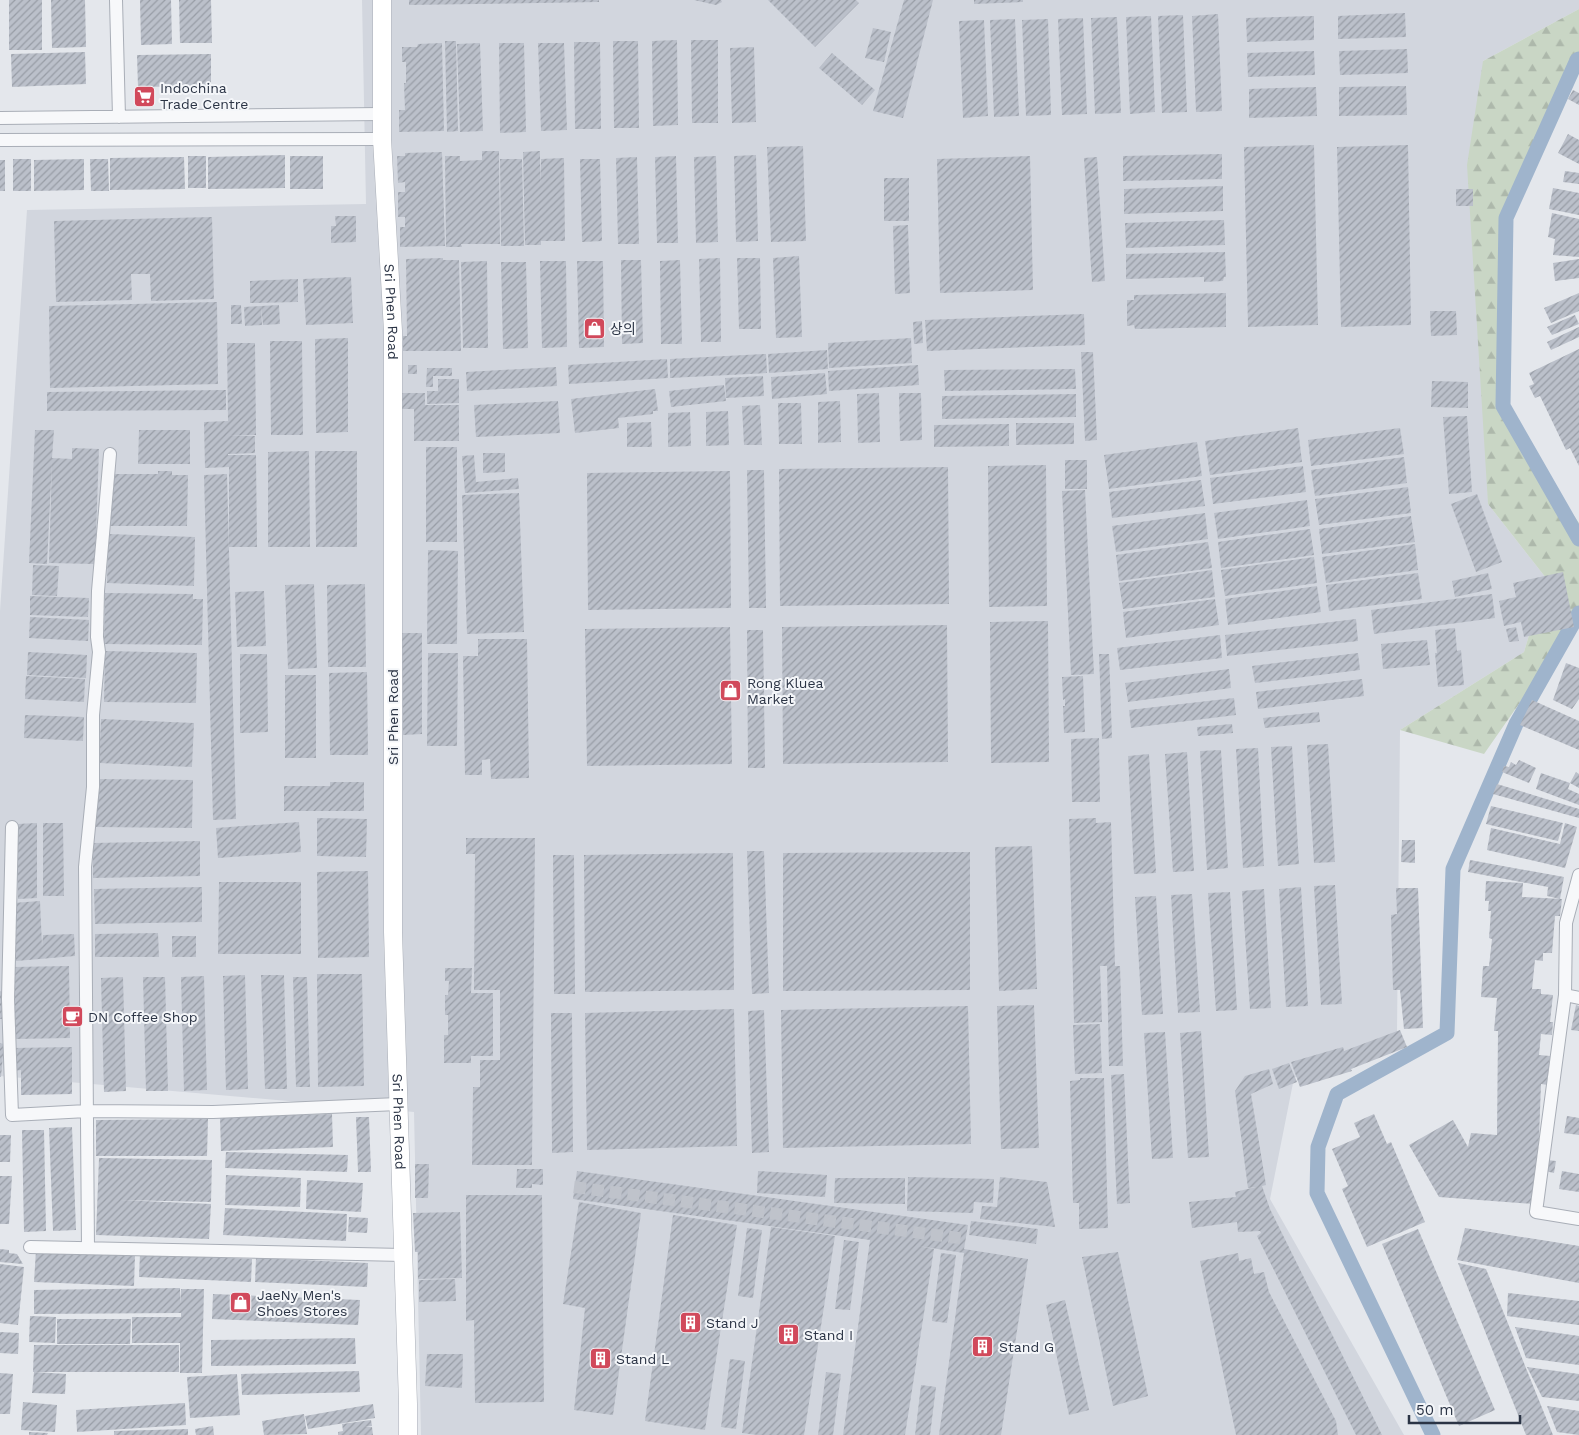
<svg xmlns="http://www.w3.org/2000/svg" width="1579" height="1435" font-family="'Work Sans','Noto Sans KR',sans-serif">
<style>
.built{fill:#d2d6de}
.forest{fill:url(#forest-firs)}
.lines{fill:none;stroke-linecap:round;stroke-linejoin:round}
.canal{stroke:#9fb4cc;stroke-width:15}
.building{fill:url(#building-hatch)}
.minor-tunnel{stroke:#bfc3cb;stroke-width:12;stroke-dasharray:12 6;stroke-linecap:butt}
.minor-casing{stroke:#a9aeb7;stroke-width:14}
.secondary-casing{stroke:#a9aeb7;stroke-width:19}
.minor{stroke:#f7f8fa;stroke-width:12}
.secondary{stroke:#fff;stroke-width:18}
.labels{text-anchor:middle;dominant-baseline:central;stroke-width:4;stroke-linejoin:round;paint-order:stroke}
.poi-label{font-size:14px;fill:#2b3445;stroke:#f4f6f9;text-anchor:start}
.street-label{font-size:14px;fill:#2b3445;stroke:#f4f6f9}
</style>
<defs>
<pattern id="forest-firs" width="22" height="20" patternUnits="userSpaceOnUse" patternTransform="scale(1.25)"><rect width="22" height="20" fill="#c9d6c5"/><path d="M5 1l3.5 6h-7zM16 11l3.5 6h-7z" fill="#adb8ab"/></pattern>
<pattern id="building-hatch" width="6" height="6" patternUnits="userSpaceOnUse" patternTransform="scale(1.25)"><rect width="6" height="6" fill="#bbc0ca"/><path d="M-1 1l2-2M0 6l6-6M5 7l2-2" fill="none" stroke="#989da6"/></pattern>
</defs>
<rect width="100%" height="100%" fill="#e4e7ec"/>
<path class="built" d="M362 0H1579V9L1483 61 1488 504 1546 578 1524 652 1400 730 1397 1032 1294 1078 1270 1199 1404 1435H421L414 1112 0 1076V611L27 210 366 204Z"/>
<path class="forest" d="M1579 9V58H1574L1504 217 1500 407 1579 523V618L1484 754 1400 730 1524 652 1546 578 1488 504 1467 165 1483 61Z"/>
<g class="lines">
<path class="canal" d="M1579 59 1577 60 1506 218 1503 406 1579 539
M1433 1435 1317 1193 1318 1147 1337 1094 1447 1033 1453 869 1516 724 1579 613"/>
</g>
<path class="building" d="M9 0H42V50H9Z
M51 0H85L86 47 52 48Z
M140 0H171L172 44 141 45Z
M179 0H211L212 43H180Z
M409 0H599V2L409 5Z
M694 0H721L722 2 716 5Z
M768 0H856L859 3 815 47Z
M904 0H933L903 118 873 111Z
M974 0H1023V2L974 4Z
M1405 13 1406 37 1338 39V16Z
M1218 14 1222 111 1196 112 1192 16Z
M1183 15 1187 112 1162 113 1158 16Z
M1151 16 1155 112 1130 114 1126 17Z
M1314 16V40L1247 42 1246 18Z
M1117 17 1121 113 1095 114 1091 18Z
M1083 18 1087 114 1062 115 1058 19Z
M1015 19 1019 116 994 117 990 20Z
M1048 19 1051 115 1026 116 1022 20Z
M984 20 988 116 963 118 959 21Z
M873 28 891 32 884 62 865 58Z
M677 40 678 125 653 126 652 41Z
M691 40H718V123H692Z
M445 41H456L458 131 447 132Z
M613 41H638L639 128H614Z
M574 42H600L601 129H575Z
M442 43 444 131 399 132V110H405L404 83H406V62H402V47H417L418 44Z
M480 43 483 131 460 132 457 44Z
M499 43H524L526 132 500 133Z
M538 43H564L567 130 541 131Z
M754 47 756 122 732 123 730 48Z
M1407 49 1408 73 1340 75 1339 51Z
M1314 51 1315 75 1248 77 1247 53Z
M85 52 86 84 12 87 11 54Z
M832 53 875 90 862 105 819 68Z
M211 54V86L138 87 137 55Z
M1406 86 1407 115 1339 116V87Z
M1316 87 1317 116 1249 118V89Z
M1573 90 1579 93V105L1568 99Z
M1568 134 1579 140V164L1558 153Z
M1314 145 1318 325 1248 327 1244 147Z
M1408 145 1411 325 1341 327 1337 147Z
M803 146 806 241 771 242 767 147Z
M482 151H499L500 244H461L462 247H446L445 156H460V161L482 160Z
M540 151V184L541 159 564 158 565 241H541V245H525L523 152Z
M442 152 445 246 400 247V227H405V217H398V192H405V182L398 183 397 156H405V153Z
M1222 154V179L1123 181V156Z
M285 155V188L208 189V157Z
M756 155 758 241 736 242 734 156Z
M188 156H206V188H188Z
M290 156H323V189H290Z
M676 156 678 243H657L655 157Z
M716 156 718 242 696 243 694 157Z
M1030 156 1033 290 940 293 937 159Z
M184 157 185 189 110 190V158Z
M637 157 639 244H618L616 158Z
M1097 157 1105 281 1092 282 1084 158Z
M13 159H31V191H13Z
M84 159V190L34 191V160Z
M90 159H108L109 191H91Z
M500 159H522L524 246H501Z
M580 159H600L602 241 582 242Z
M0 160H5V191H0Z
M1565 171 1579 173V184L1563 182Z
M884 178H909V221H884Z
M1223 186V211L1124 214V189Z
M1553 188 1579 193V215L1549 209Z
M1456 189H1473V206H1456Z
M1552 213 1579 219V257L1553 255 1555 239 1548 237Z
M335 216H356V242L331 243V226H336Z
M212 217 214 299 151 301 150 274H131L132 300 56 302 54 221Z
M1224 220 1225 245 1126 248 1125 223Z
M908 225 910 293 895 294 893 226Z
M1225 252 1226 277H1224L1223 281 1204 282V277L1126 279V254Z
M799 256 802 337 776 338 773 258Z
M443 258V260H459L461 351H403V336H407L406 259Z
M720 258 721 342H701L699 259Z
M737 258H760L761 329H739Z
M1579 259V278L1555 281 1553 263Z
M621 260H641L643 343 622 344Z
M680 260 682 344H661L660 261Z
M487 261 488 348H463L461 262Z
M540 261H566L567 347 542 348Z
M577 261H603L604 347 579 348Z
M501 262H526L528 348 503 349Z
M351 277 353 323 306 325 303 279Z
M298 279V302L250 303V281Z
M1226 293V327L1135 329 1134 325 1127 326V300H1134V295Z
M1579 293V311L1551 323 1544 308Z
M217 302 218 384 50 388 49 306Z
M231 305H241L242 324H231Z
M279 305 280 324 263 325 261 306Z
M261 306 262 325 245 326 244 307Z
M1430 311H1456L1457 335 1431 336Z
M1084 314 1085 345 927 351 925 320Z
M1575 315 1579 324 1552 335 1547 327Z
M922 321 923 343 914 344 913 322Z
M1579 327V337L1551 350 1547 342Z
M348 338V432L316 433 315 339Z
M911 338 912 363 829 368 828 343Z
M270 341H302L303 435H271Z
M227 343H255L256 435H228L255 436V453L228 454V455H256L257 547H229V467L205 468 204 422 228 421Z
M1579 349V466L1570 448 1566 450 1540 396 1535 398 1529 386 1534 384 1529 373Z
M827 350 828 369 769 373 768 354Z
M1081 352H1093L1097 440 1085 441Z
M766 354 767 373 670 378V359Z
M667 359 668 378 569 384 568 365Z
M408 365H417V374H408Z
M918 365 919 385 829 391 828 371Z
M556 367 557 386 467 391 466 372Z
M427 368H452V376H433V387H426Z
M1075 369 1076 389 945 391 944 370Z
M825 373 827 394 772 399 771 377Z
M763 376 764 396 726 398 725 378Z
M438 379H459V403L427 404V391H438Z
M1432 381 1468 382V408L1431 407Z
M724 385 726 401 671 407 669 391Z
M655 389 658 411H653V414L618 418 619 428 575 433 571 399Z
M226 390V410L47 411V392Z
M402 393H425V405H459V441H414V409H402Z
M879 393 880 442 858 443 857 394Z
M899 393H921L922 440 900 441Z
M1076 394V417L942 419V396Z
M558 401 560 433 476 437 474 405Z
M840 401 841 442 818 443V402Z
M778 403H801L802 444H779Z
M760 405 762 445H744L742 406Z
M728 411 729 445 706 446V412Z
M690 412 691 446 668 447V413Z
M1467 416 1472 492 1449 494 1443 417Z
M651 422 652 447H627V423Z
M1016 423H1074V444L1016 445Z
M1009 424V446L934 447V425Z
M1298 428 1302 462 1210 475 1205 441Z
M1400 428 1404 454 1311 466 1308 440Z
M35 430H54L52 458 72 459V448L99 449 95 564 49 563 52 462 47 564 29 563Z
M139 430H190V464H138Z
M1197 442 1202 476 1109 489 1104 455Z
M426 447H457V542H426Z
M309 451 310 547H268V452Z
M315 451H357V547H316Z
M483 453H505V472L483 473Z
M474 455 476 482 518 478 519 489 465 493 462 456Z
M1404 457 1407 483 1315 496 1311 470Z
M1065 460H1087V489H1065Z
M1046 465 1047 606 989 607 988 466Z
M1303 466 1306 492 1213 504 1210 478Z
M948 467 949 604 780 606 779 469Z
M747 470H764L766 608H749Z
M158 471H172V475H188L187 526H109V474H158Z
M730 471 731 608 588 610 587 473Z
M227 474 236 819 213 820 204 475Z
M1201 480 1205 506 1112 518 1109 492Z
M1408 487 1411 513 1319 525 1315 499Z
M1085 490 1094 674 1071 675 1062 491Z
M519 493 524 632 467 634 462 495Z
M1477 494 1502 562 1476 572 1451 504Z
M1307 500 1310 526 1218 539 1214 513Z
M1205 513 1208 539 1116 552 1112 526Z
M1411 516 1415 542 1322 554 1319 529Z
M1310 529 1314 555 1221 568 1218 542Z
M108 534 195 537 194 586 107 583Z
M1208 542 1212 568 1119 581 1116 555Z
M1415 544 1418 570 1326 583 1322 557Z
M428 550 458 551 457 644H427Z
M1314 557 1317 583 1225 596 1221 570Z
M33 565 59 566 57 596 32 595Z
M1212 570 1215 597 1123 609 1119 583Z
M1563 572 1574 627 1524 637 1521 622 1504 626 1499 601 1516 597 1513 583Z
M1418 573 1422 599 1329 611 1326 585Z
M1488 573 1492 589 1455 597 1452 581Z
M314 584 317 668 288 669 285 585Z
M365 584 366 667H328L327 585Z
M1317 586 1321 612 1228 625 1225 599Z
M264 591 266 646 237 647 235 592Z
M105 593 193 594V599H203L202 645 104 644Z
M1492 594 1495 618 1374 634 1371 610Z
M30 596 89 598 88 617 30 615Z
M1215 599 1219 625 1126 638 1123 612Z
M30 617 89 620 88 641 29 638Z
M1356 619 1358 641 1227 656 1225 635Z
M1048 621 1049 762 991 763 990 622Z
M947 625 948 762 783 764 782 627Z
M730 627 732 764 587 766 585 629Z
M1516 627 1519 641 1509 642 1506 629Z
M1455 628 1457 651 1461 650 1464 685 1438 687 1435 653H1437L1435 630Z
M747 630H763L765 768H748Z
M402 633H422V734L403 735Z
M1220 635 1222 658 1120 670 1117 648Z
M478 639H527L529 778 491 779 490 759 482 760V775H465L463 656H478Z
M1427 640 1430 665 1383 669 1381 644Z
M105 651 197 653 196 703 104 702Z
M28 652 87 655 86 678 27 675Z
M428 653H458L457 746H427Z
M1358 653 1360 670 1255 683 1252 666Z
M240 654H267L268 732 240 733Z
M1099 654H1109L1112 738 1102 739Z
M1566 663 1579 668V699L1572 709 1553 700Z
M1229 669 1231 688 1128 702 1125 683Z
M367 672 368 755H330L329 673Z
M285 675H316V758H285Z
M26 676 85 679 84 702 25 699Z
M1083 676 1085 732 1064 733 1063 706H1065V699L1063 700 1062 677Z
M1362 679 1364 696 1258 709 1256 692Z
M1234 698 1236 715 1131 728 1129 710Z
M1532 700 1579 721V750L1520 725Z
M1319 712 1320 722 1265 728 1263 718Z
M25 715 84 717 83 741 24 738Z
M101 719 194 723 192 767 99 763Z
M1232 724 1233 733 1198 736 1197 727Z
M1099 738 1100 802H1072L1071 739Z
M1328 744 1335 862 1314 863 1307 745Z
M1292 746 1299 864 1278 866 1271 747Z
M1258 748 1264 866 1243 868 1236 749Z
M1221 750 1228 868 1207 870 1200 751Z
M1187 752 1194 871 1173 872 1165 754Z
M1149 754 1156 873 1134 874 1128 756Z
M1519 760 1536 768 1529 783 1502 772 1504 766 1509 767 1511 762 1516 765Z
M1576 772 1579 774V788L1570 783Z
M1541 773 1570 783 1568 789 1579 794V805L1536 789Z
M96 779 193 780 192 828 95 827Z
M330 782H364V811H284V786H330Z
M1497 784 1579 809V818L1493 794Z
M1491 806 1563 823 1558 841 1486 824Z
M317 818 367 819 366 857 317 856Z
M1096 818V823L1111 822 1115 966H1120L1123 1066H1109L1107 966H1100L1102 1022 1074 1023 1069 819Z
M299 822 301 852 218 858 216 828Z
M37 823V898L18 899 17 824Z
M43 823H63L64 896H43Z
M1565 823 1577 827 1565 868 1487 850 1491 828 1560 844Z
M466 838H535L532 1165H472L473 1087H480V1060H500V990H474L475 854H466Z
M1402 840H1415V863L1401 862Z
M200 841V876L93 878V843Z
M1032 846 1037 989 999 991 995 847Z
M747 851H764L769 993 752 994Z
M970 852V990L783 991V853Z
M733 853 734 990 585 992 584 855Z
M553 855H574L575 994H554Z
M1470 860 1564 877 1560 899 1547 896 1548 887 1468 872Z
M368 871 369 957 318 958 317 872Z
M1486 881 1523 883 1522 897 1562 899 1560 916H1555L1552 953H1543V961L1535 960 1532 989H1541V994L1553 995 1550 1022H1553L1552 1035 1541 1034 1539 1055 1550 1056 1548 1085 1541 1084 1539 1138 1534 1204 1439 1197 1409 1145 1453 1120 1468 1147 1471 1133 1497 1135 1498 1031H1494L1497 998 1481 997 1483 966H1489L1492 939 1489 938 1491 911H1488L1489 901H1485Z
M219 882H301V954H218Z
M1335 885 1342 1004 1321 1005 1314 886Z
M202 887V922L95 924 94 889Z
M1301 887 1308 1006 1286 1007 1279 889Z
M1396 888H1418L1423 1028 1404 1029 1400 990H1393L1391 915 1397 914Z
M1264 889 1271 1008 1250 1009 1242 891Z
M1230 892 1237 1010 1216 1011 1208 893Z
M1192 894 1200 1012 1178 1013 1171 895Z
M1156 896 1163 1014 1142 1015 1135 897Z
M40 901 42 946 43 935 74 934 75 956 16 961 13 903Z
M158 933 159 957H95V934Z
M172 936H196V957H172Z
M69 966 70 1038 15 1039 13 967Z
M445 968H472L471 993H493V1056H471V1063H444V1035H448V1015H445V995H448L449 981H445Z
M317 974H362L364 1086 318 1087Z
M245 975 248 1089 226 1090 223 976Z
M261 975H284L287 1089H265Z
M204 976 207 1090 184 1091 181 977Z
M123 977 126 1091 104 1092 101 978Z
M143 977H165L168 1091H146Z
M293 977H307L310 1087H296Z
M0 991 3 992 2 1019H0Z
M1034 1005 1039 1148 1001 1149 997 1006Z
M1576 1005 1579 1006V1031L1571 1030Z
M968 1006 971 1144 783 1148 781 1010Z
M734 1009 737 1146 587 1150 585 1013Z
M764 1010 769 1152 752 1153 748 1011Z
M551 1013H572L573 1152 552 1153Z
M1100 1024 1102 1073 1075 1074 1073 1025Z
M1400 1030 1407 1047 1351 1069 1352 1071 1300 1087 1291 1062 1343 1047 1344 1051Z
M1201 1031 1209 1157 1188 1158 1180 1033Z
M1165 1032 1173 1158 1152 1159 1144 1033Z
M0 1043 4 1044 1 1077H0Z
M72 1047V1094L21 1095V1070L14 1071V1048Z
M1289 1063 1297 1082 1279 1089 1272 1069Z
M1269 1069 1273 1084 1251 1094 1266 1185 1262 1186 1270 1209 1382 1435H1356L1257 1236 1261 1233 1260 1231 1238 1232 1237 1222 1192 1228 1189 1202 1236 1197 1235 1192 1256 1187 1248 1188 1235 1091 1245 1076Z
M1124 1074 1130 1203 1117 1204 1111 1075Z
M1080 1078H1104L1108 1228 1079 1229V1203H1073L1070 1081 1080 1080Z
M332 1114 333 1147 221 1151 220 1117Z
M1374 1114 1387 1144 1391 1142 1425 1222 1367 1247 1342 1189 1348 1186 1332 1149 1360 1137 1354 1123Z
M1567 1116 1579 1118V1135L1564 1133Z
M356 1117H369L371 1172H358Z
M208 1119 207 1156H96V1120Z
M72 1127 76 1230 53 1231 49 1128Z
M22 1130H44L46 1231 24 1232Z
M0 1135H11L10 1162H0Z
M226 1152 348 1155 347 1172 225 1168Z
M99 1158 212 1160 211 1202 120 1200 211 1204 209 1239 96 1235Z
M1547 1160 1556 1161 1554 1173 1545 1171Z
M415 1164H429L428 1198H415Z
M517 1169H543V1185L532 1184V1188H516Z
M577 1171 968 1225 964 1249 1028 1259 1001 1435H939L964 1253 918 1246 934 1249 905 1435H843L870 1240 573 1199Z
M758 1171 827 1175 825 1197 757 1193Z
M1562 1171 1579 1174V1192L1559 1189Z
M226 1175 301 1178 300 1207 225 1205Z
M0 1176H12L9 1224H0Z
M908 1177 994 1179 993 1203 974 1202 973 1213 907 1211Z
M1000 1177 1047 1182 1055 1227 980 1219 982 1206 997 1207Z
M835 1178H905V1204L834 1203Z
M307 1180 363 1183 361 1212 306 1209Z
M466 1195H542L544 1402 475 1403 474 1320 466 1321Z
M579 1202 641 1213 613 1415 574 1410 585 1308 563 1304Z
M225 1208 347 1214 346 1241 223 1235Z
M460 1212 462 1278 418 1279V1252H415L413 1213Z
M673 1215 737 1225 705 1430 645 1421Z
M349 1217 368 1218 367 1233 348 1232Z
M971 1221 1038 1229 1036 1244 969 1235Z
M771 1227 835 1236 804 1435H758L742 1433Z
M747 1228 762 1230 753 1298 738 1296Z
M1465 1228 1579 1246V1283L1457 1260Z
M1418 1229 1495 1410 1459 1426 1382 1244Z
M844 1240 859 1242 850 1310 835 1309Z
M0 1249 9 1250V1253L17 1254 23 1264 0 1262Z
M36 1250 135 1254 134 1286 34 1282Z
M1118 1252 1148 1396 1113 1406 1082 1257Z
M941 1253 956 1255 947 1323 932 1321Z
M1238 1253 1239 1261 1251 1258 1254 1274 1264 1272 1269 1292 1336 1421 1338 1435H1236L1200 1261Z
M140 1254 252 1259 251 1282 139 1277Z
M256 1258 368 1263 367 1287 255 1282Z
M1458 1263 1486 1269 1553 1435H1526Z
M0 1264 24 1267 18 1325 0 1323Z
M455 1279 456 1301 419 1302V1280Z
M180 1288V1304L181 1289H204L202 1373H180V1343H132V1317H181V1313L34 1314V1290Z
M1508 1293 1579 1301V1325L1507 1316Z
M213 1294 360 1300 358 1325 212 1319Z
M1065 1300 1089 1410 1069 1415 1046 1305Z
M30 1316 56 1317 55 1343 29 1342Z
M57 1319H131L130 1344H57Z
M1515 1327 1579 1336V1365L1526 1358Z
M0 1332 19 1333 18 1354 0 1353Z
M355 1338 356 1364 211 1366V1340Z
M34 1345H179V1372H33Z
M427 1354H463L462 1388 425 1386Z
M730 1359 745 1361 736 1429 721 1427Z
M1527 1367 1579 1374V1401L1542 1397Z
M359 1371 360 1392 242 1395 241 1374Z
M34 1372 66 1374 65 1394 32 1393Z
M826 1372 841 1374 833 1435H818Z
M0 1373 13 1374 10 1414H0Z
M237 1374 240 1415 190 1418 187 1377Z
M921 1385 936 1387 930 1435H915Z
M23 1402 57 1405 55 1432 21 1430Z
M185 1403 186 1425 77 1432 76 1410Z
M373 1404 375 1418 308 1429 305 1416Z
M1547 1406 1579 1411V1435L1557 1432Z
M304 1414 307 1434 264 1435 262 1421Z
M371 1420 372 1426 365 1427H372L373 1435H338V1432L343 1431 342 1424Z
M213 1426 214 1435H196L195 1429Z
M188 1429V1435H114V1431Z
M29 1432 48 1433 47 1435H29Z"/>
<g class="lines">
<path class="minor-tunnel" d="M574 1187 966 1239"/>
<defs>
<path id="minor" d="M116 0 119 117
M0 118 382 114
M0 140 382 139
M12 827 8 999 12 1115 87 1111 213 1112 398 1104
M1579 875 1566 923 1565 995 1536 1212 1579 1219
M1565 995 1579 998
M30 1247 403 1255
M88 1248 85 867 93 787V715L99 652 97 637 98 591 110 454"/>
<g id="secondary">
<path id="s1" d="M382 0V139L393 331V932L408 1404V1435"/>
</g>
</defs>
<use href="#minor" class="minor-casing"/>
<use href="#secondary" class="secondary-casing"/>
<use href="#minor" class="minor"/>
<use href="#secondary" class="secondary"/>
</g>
<defs>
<symbol id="supermarket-square" viewBox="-11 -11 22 22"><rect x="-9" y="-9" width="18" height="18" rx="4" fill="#d1495b" stroke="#f4f6f9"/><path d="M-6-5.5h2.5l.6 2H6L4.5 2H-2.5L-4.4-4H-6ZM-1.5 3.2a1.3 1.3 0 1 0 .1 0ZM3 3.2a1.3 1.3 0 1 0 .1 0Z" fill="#fff"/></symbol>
<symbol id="shop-square" viewBox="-11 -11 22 22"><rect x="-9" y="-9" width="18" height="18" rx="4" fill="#d1495b" stroke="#f4f6f9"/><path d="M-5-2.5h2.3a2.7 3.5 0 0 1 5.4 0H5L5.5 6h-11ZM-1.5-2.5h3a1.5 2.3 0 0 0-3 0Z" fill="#fff"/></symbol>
<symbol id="cafe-square" viewBox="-11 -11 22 22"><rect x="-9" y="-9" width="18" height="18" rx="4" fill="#d1495b" stroke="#f4f6f9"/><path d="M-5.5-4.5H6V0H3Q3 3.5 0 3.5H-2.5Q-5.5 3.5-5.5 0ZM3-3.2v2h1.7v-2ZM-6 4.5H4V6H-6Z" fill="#fff"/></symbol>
<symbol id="building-square" viewBox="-11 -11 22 22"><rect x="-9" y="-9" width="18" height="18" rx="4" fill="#d1495b" stroke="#f4f6f9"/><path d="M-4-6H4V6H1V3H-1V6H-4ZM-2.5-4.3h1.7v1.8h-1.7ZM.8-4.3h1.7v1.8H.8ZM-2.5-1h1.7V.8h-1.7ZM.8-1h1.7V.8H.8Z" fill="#fff"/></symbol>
</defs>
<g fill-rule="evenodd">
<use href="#supermarket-square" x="132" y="84" width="25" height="25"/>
<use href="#shop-square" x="582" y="316" width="25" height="25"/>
<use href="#shop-square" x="718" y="678" width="25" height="25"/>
<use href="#cafe-square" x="60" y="1004" width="25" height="25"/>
<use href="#shop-square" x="228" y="1290" width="25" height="25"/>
<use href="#building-square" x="678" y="1310" width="25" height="25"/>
<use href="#building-square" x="776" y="1322" width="25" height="25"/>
<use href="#building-square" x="970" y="1334" width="25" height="25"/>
<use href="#building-square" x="588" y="1346" width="25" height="25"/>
</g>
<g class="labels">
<g class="poi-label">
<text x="160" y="88">Indochina<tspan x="160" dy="16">Trade Centre</tspan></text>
<text x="610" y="329">상의</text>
<text x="747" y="683">Rong Kluea<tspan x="747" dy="16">Market</tspan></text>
<text x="88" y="1017">DN Coffee Shop</text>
<text x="257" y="1295">JaeNy Men's<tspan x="257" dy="16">Shoes Stores</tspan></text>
<text x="706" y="1323">Stand J</text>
<text x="804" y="1335">Stand I</text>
<text x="999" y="1347">Stand G</text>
<text x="616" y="1359">Stand L</text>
</g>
<g class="street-label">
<text stroke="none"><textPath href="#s1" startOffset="312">Sri Phen Road</textPath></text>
<text transform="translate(393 717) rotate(-90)">Sri Phen Road</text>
<text stroke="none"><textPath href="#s1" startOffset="1122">Sri Phen Road</textPath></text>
</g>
</g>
<path d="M1409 1415v8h111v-8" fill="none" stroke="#2b3445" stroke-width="2.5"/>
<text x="1416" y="1415" font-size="15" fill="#2b3445" stroke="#f4f6f9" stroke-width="4" paint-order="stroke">50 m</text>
</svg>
